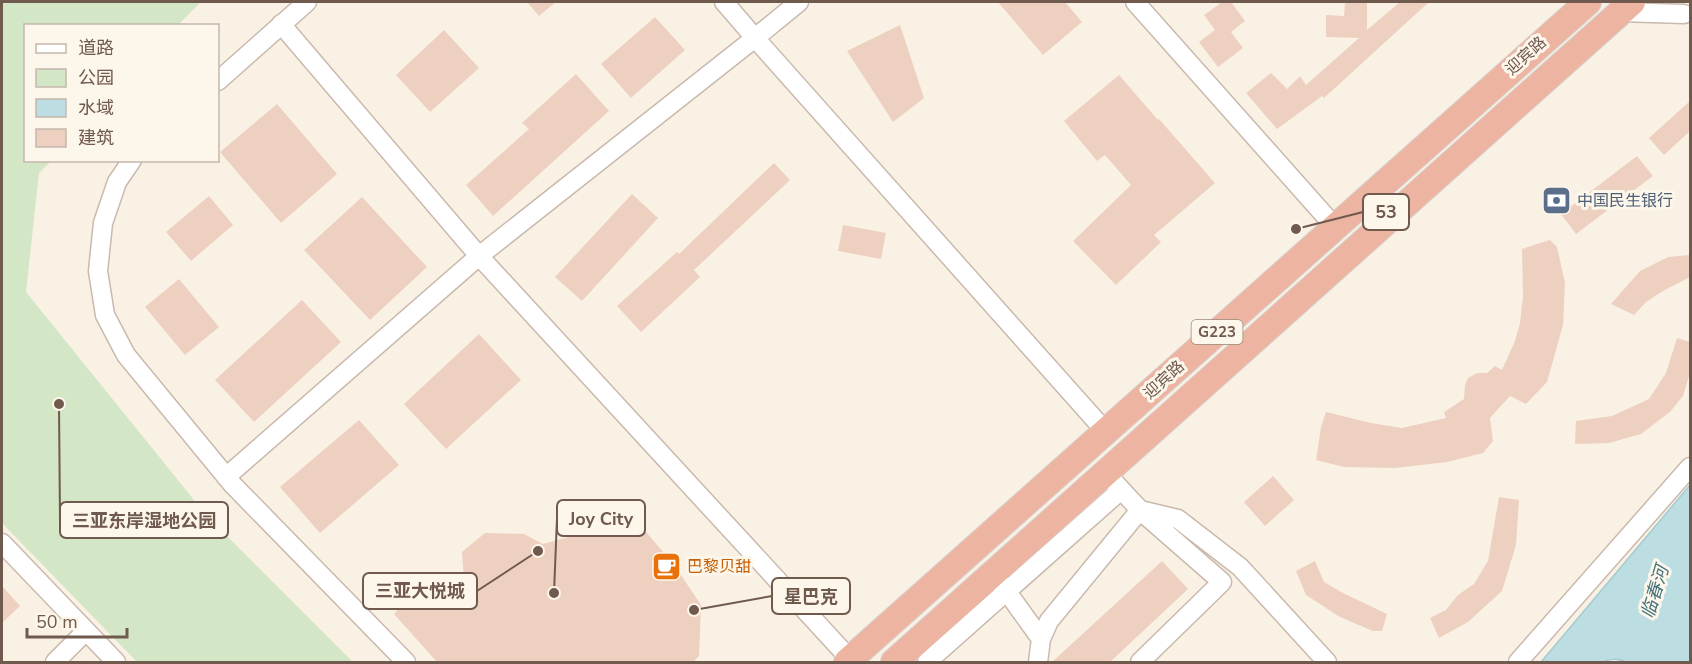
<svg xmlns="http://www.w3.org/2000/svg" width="1692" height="664" font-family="'Nunito Sans','Noto Sans SC',sans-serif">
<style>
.green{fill:#d3e6c5}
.water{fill:#bcdde1;stroke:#a3ccd2;stroke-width:1.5}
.building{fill:#edd0c0}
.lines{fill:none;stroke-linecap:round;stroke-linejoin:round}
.minor-casing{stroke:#cab9ad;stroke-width:21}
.highway-casing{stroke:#d7d1cd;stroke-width:28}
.minor{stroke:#fff;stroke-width:18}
.highway{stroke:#eeb4a2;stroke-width:26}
.labels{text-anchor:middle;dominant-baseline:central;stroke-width:6;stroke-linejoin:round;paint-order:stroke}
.shield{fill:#fdf6eb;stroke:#9a887c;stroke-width:1.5}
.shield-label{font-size:15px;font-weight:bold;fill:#70594d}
.street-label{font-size:16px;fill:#70594d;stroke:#fdf6eb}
.service-label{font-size:16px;fill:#4e5e75;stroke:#fdf6eb;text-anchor:start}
.food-label{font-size:16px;fill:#c56008;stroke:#fdf6eb;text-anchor:start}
.water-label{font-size:18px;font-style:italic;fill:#46737b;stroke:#fdf6eb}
.leader{fill:none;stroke:#70594d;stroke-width:2}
.callout-dot{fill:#70594d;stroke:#fdf6eb;stroke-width:2}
.callout{fill:#fdf6eb;stroke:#70594d;stroke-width:2}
.callout-label{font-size:18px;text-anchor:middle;font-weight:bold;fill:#70594d}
</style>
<rect width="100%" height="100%" fill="#faf1e5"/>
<path class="green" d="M2 2H201L178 25 26 26V160L51 161 39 173 26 292 207 516 353 662H137L2 523Z"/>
<path class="water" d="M1690 485V662H1625C1619 658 1609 659 1603 662H1541Z"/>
<path class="building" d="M527 2H556L539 16Z
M998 2H1065L1082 22 1043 55Z
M1222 2H1231L1245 21 1231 32 1243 48 1218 67 1199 42 1215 30 1204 15Z
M1345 2H1367V30L1400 2H1429L1324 98 1322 96 1277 129 1246 93 1271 73 1287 89 1300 76 1306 85 1359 38 1326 37V15L1344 16Z
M655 17 685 50 631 98 601 64Z
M900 25 924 98 893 122 847 51Z
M444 30 479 68 430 112 396 75Z
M576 74 609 111 493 216 466 185 529 129 522 123Z
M1119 75 1158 120 1159 119 1215 183 1154 235 1161 242 1116 285 1073 241 1131 185 1105 155 1097 161 1064 121Z
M1690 101V131L1664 155 1649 138Z
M277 104 337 174 281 223 220 152Z
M1637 156 1653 176 1576 234 1561 214Z
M774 163 790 180 694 270 700 277 641 332 617 306 677 252 679 254Z
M632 194 658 218 582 301 555 277Z
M209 196 233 225 191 261 166 232Z
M362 197 427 267 370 320 304 250Z
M843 225 886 233 881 259 838 251Z
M1550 240 1557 247 1565 283 1563 325 1547 382 1526 404 1510 396 1490 418 1493 441 1483 453 1447 462 1395 468 1344 467 1316 460 1321 427 1326 412 1371 423 1402 428 1446 418 1444 412 1464 399 1465 385 1468 378 1477 373H1487L1495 366 1502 370 1515 341 1520 323 1523 296 1522 249Z
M1690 255V277L1663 291 1646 302 1634 315 1611 304 1640 271 1668 257Z
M179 279 219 327 185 355 145 307Z
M302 300 341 342 254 422 215 380Z
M479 334 521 380 446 449 404 404Z
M1677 338 1690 342V373L1683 396 1670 412 1641 434 1609 443 1575 444 1576 421 1612 416 1649 399 1666 373Z
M359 420 399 465 320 533 280 487Z
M1273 476 1294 500 1265 526 1244 502Z
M1499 497 1519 500 1516 545 1502 591 1468 622 1439 638 1430 618 1446 610 1458 595 1474 584 1488 561Z
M635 519 675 566 701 605 699 656 692 663H438L394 614 426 581H464L462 552 485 533 524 534 543 544Z
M1162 561 1188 589 1109 663H1051Z
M1315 561 1324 582 1343 593 1387 614 1382 631H1373L1340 617 1306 595 1296 571Z
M2 586 20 606 2 623Z"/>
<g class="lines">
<defs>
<path id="minor" d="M724 2 755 38 1106 432
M1135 2 1335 227
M1620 12 1684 14
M281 24 479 256 850 659
M218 81 307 2
M132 160 117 182 103 223 98 271 105 315 126 355 233 485 406 662
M226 477 479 256 755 38 799 2
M1140 510 1178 519 1240 567 1327 662
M2 543 116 662
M1000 582 1041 639
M55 662 86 631
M927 662 1121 490
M1038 662 1041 639 1049 621 1140 510 1113 481
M1140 662 1222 582 1143 513
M1518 662 1690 467"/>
<path id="highway" d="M847 662 1588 2
M894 662 1632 2"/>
</defs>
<use href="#minor" class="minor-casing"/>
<use href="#highway" class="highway-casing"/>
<use href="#minor" class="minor"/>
<use href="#highway" class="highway"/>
</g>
<defs>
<symbol id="bank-square" viewBox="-11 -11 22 22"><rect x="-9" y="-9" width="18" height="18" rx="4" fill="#5c6f8a" stroke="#fdf6eb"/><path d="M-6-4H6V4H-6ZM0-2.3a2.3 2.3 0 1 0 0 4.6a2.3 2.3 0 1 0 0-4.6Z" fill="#fff"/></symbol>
<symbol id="cafe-square" viewBox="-11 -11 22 22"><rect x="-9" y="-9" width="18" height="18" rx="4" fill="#e8710a" stroke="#fdf6eb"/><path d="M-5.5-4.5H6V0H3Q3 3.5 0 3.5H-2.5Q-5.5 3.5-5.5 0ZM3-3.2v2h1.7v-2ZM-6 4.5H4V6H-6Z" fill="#fff"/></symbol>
</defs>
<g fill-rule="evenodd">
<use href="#bank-square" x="1540" y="184" width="33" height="33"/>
<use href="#cafe-square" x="650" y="550" width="33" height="33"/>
</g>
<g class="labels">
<rect class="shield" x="1191.5" y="320" width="51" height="24" rx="4.5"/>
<g class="shield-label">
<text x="1217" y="332">G223</text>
</g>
<g class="street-label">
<text transform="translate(1526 56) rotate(-42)">迎宾路</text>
<text transform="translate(1164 380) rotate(-42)">迎宾路</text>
</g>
<g class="service-label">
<text x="1577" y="201">中国民生银行</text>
</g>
<g class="food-label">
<text x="687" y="567">巴黎贝甜</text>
</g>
<g class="water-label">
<text transform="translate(1655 592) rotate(-73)">临春河</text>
</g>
</g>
<path class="leader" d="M1296 229L1363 212M554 593L557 518M59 404L60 520M538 551L477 591M694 610L772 596"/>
<g class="callout-dot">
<circle cx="1296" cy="229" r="6"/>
<circle cx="554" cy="593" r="6"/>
<circle cx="59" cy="404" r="6"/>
<circle cx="538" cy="551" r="6"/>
<circle cx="694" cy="610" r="6"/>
</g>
<g class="callout">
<rect x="1363" y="194" width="46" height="36" rx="6"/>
<rect x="557" y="500" width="88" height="36" rx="6"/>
<rect x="60" y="502" width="168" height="36" rx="6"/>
<rect x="363" y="573" width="114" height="36" rx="6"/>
<rect x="772" y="578" width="78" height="36" rx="6"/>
</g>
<g class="callout-label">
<text x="1386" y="218">53</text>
<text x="601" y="525">Joy City</text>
<text x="144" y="527">三亚东岸湿地公园</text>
<text x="420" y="597">三亚大悦城</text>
<text x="811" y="603">星巴克</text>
</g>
<rect width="1692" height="664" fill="none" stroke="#70594d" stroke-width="6"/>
<rect x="24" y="24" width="195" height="138" fill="#fdf6eb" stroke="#c5b7ac" stroke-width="1.5"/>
<rect x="36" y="44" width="30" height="9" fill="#ffffff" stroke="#c5b7ac" stroke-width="1.5"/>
<text x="78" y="54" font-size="18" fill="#70594d">道路</text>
<rect x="36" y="69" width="30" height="18" fill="#d3e6c5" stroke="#c5b7ac" stroke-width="1.5"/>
<text x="78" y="84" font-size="18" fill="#70594d">公园</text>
<rect x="36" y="99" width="30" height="18" fill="#bcdde1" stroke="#c5b7ac" stroke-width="1.5"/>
<text x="78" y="114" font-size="18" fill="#70594d">水域</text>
<rect x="36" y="129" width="30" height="18" fill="#edd0c0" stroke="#c5b7ac" stroke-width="1.5"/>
<text x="78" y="144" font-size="18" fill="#70594d">建筑</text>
<path d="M27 628v9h100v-9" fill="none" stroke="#70594d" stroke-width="3"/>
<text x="36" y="628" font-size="18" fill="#70594d" stroke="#fdf6eb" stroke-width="4.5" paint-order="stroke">50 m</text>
</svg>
